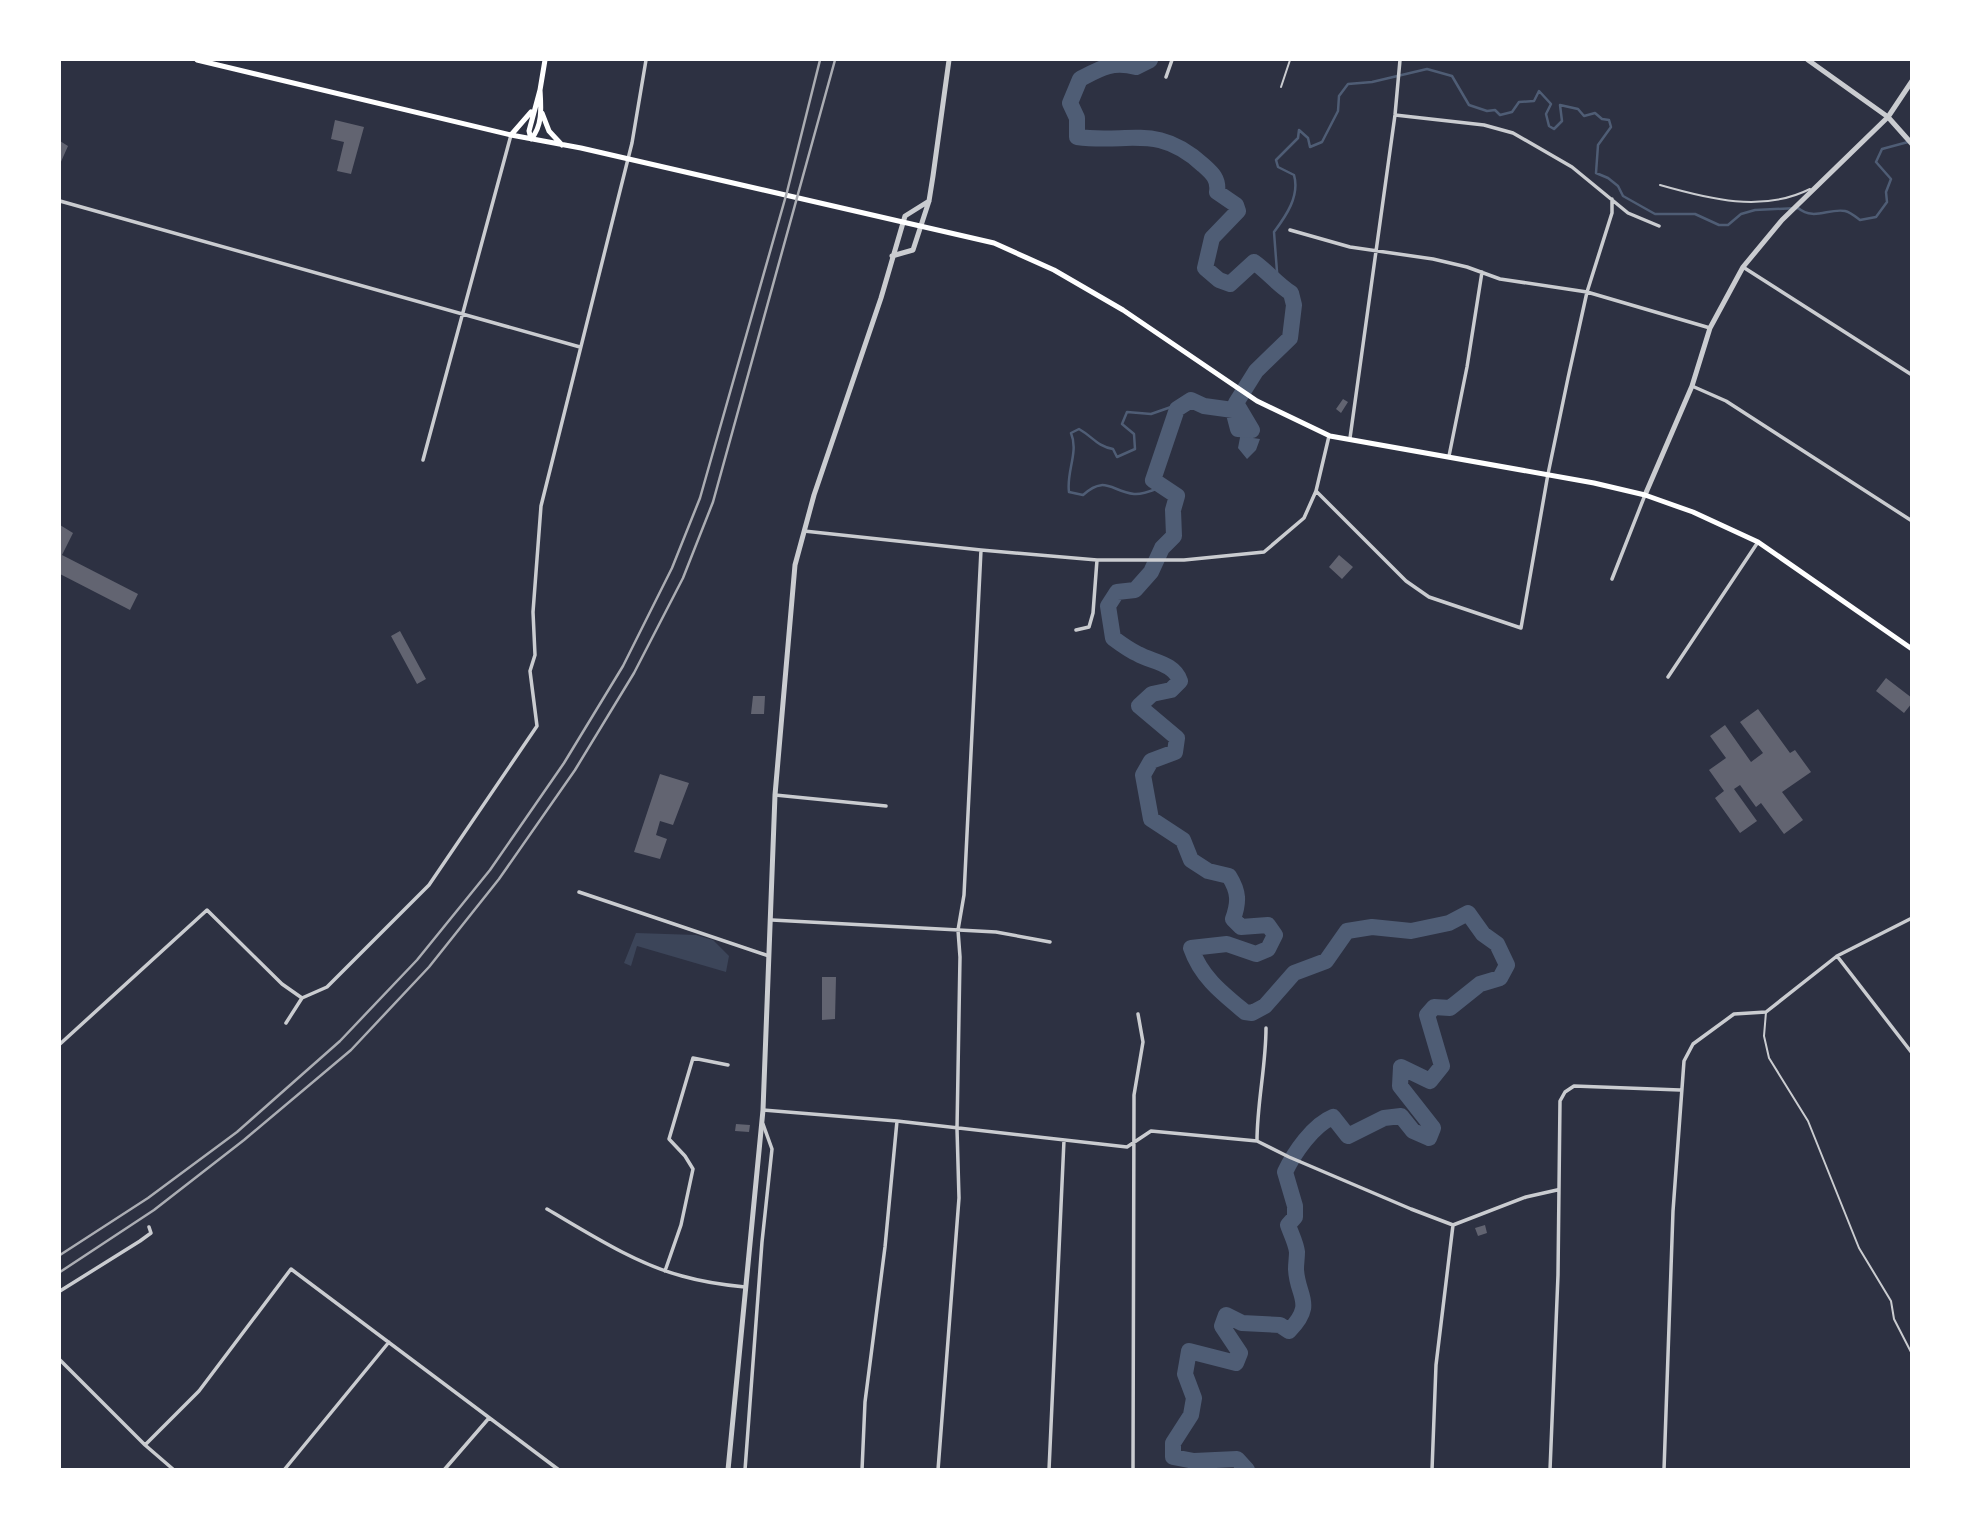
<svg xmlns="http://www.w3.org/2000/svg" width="1971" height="1529" font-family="Literata,serif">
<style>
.green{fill:#3c4559}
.water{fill:#4f5d75}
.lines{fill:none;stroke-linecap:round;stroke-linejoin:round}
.stream{stroke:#4f5d75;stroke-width:2.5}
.river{stroke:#4f5d75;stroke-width:16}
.building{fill:#626471}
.service{stroke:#caccd0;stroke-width:2}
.minor{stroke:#caccd0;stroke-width:3.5}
.tertiary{stroke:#caccd0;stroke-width:5}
.secondary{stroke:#fff;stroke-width:5}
.rail{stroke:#abadb3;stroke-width:2.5}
</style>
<rect width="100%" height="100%" fill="#2d3142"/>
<path class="green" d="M636 933 696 935 713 940 729 956 726 972 637 946 631 966 624 963Z"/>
<path class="water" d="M1242 427H1247L1253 432V438L1260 439 1256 450 1247 459 1238 448Z"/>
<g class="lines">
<path class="stream" d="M1278 285 1274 232C1286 216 1300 196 1294 175L1278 167 1276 160 1298 138 1299 130 1308 138 1310 147 1322 142 1338 111 1339 96 1348 84 1372 82 1427 69 1452 76 1469 105 1487 111 1495 110 1500 115 1512 112 1519 102 1534 101 1539 91 1551 104 1546 114 1549 126 1554 129 1562 121 1560 105 1578 109 1584 116 1595 113 1602 119 1609 120 1611 127 1598 145 1596 173 1608 178 1618 186 1623 196 1655 214H1695L1719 225H1728L1741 214 1755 210 1798 208C1814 221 1828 208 1845 211 1850 212 1856 217 1860 220L1876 217 1887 202 1886 192 1891 179 1876 162 1882 149 1908 142
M1161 487C1153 490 1143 495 1134 494 1111 491 1105 475 1083 495L1069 492C1066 472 1079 452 1071 433L1079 429C1093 437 1097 446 1113 449L1117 457 1135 449 1134 434 1122 424 1127 412 1151 414 1191 400"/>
<path class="river" d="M1150 60 1136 67C1112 61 1101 68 1080 79L1070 103 1077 118V137C1129 144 1157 123 1203 165 1212 173 1219 179 1217 192L1236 205 1238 211 1212 238 1205 268 1219 280 1230 284 1254 262C1268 272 1277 284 1291 293L1294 305 1290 338 1256 371 1236 403 1252 430 1238 429 1233 410 1204 406 1191 400 1177 409 1153 480 1177 496 1173 510 1174 536 1162 548 1151 572 1135 590 1117 592 1108 606 1113 638C1121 644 1129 650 1138 654 1152 662 1174 663 1180 681L1171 690 1152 694 1139 706 1177 738 1175 752 1151 761 1143 775 1151 819 1183 840 1191 860 1208 871 1229 876C1239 892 1239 902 1233 919L1241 927 1268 925 1275 935 1268 949 1256 954 1227 944 1191 948C1201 977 1222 993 1245 1012L1252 1013 1265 1006 1294 973 1326 961 1347 931 1372 927 1411 931 1449 923 1468 913 1483 934 1497 944 1507 965 1500 978 1480 984 1450 1008 1434 1007 1427 1015 1442 1066 1430 1081 1401 1067 1400 1086 1433 1128 1429 1138 1413 1131 1401 1116 1384 1118 1348 1136 1333 1117C1313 1125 1294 1153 1285 1172L1295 1206V1217L1288 1225C1291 1234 1296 1243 1297 1252 1297 1258 1296 1263 1296 1269 1297 1297 1316 1303 1289 1331L1280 1325 1242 1323 1226 1315 1222 1326 1240 1353 1236 1363 1189 1351 1185 1374 1194 1398 1191 1415 1173 1443V1457L1194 1461 1237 1459 1247 1470"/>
</g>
<path class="building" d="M335 120 364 127 351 174 337 171 344 142 331 139Z
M60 141 68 146 60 164Z
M1343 399 1348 402 1341 413 1336 409Z
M60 525 73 533 62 555 138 594 130 610 60 574Z
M1339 555 1353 567 1342 579 1329 567Z
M400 631 426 679 417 684 391 636Z
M1886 678 1912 698V703L1904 713 1876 691Z
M753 696H765L764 714H751Z
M1758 709 1790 753 1795 750 1811 772 1782 792 1803 820 1784 834 1761 803 1756 807 1740 785 1734 789 1757 821 1740 833 1715 798 1724 791 1709 770 1726 758 1710 736 1725 725 1751 762 1763 753 1740 722Z
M660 774 689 783 673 825 660 821 656 835 667 839 660 859 634 852Z
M822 977H836L835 1019 822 1020Z
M736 1124 750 1125 749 1132 735 1131Z
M1485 1225 1487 1233 1478 1236 1475 1228Z"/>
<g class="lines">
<path class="service" d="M1281 87 1290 60
M1660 185C1709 199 1762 213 1810 189
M1766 1012 1764 1036 1769 1058 1808 1121 1859 1248 1891 1301 1894 1319 1912 1354"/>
<path class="minor" d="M1166 77 1172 60
M1395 115 1484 125 1513 133 1572 167 1628 213 1659 226
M60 201 580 347
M1290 230 1350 247 1433 259 1467 267 1500 279 1587 292 1710 328
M1743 267 1912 375
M1692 386 1726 401 1912 521
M1350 438 1395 115 1400 60
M1449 456 1467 367 1482 272
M423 460 511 135
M1316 491 1406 581 1429 597 1521 628 1548 474 1568 378 1587 292 1612 213V199
M804 531 981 550 1097 560H1184L1264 552 1304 518 1316 491 1329 436
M1612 579 1645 495
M1076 630 1089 627 1093 613 1097 560
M1668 677 1758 542
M775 795 886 806
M579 892 769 956
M772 920 996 932 1050 942
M1837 956 1912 1053
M286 1023 302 998 327 987 429 885 537 726 530 671 535 655 533 612 541 506 632 143 646 60
M60 1044 207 910 282 984 302 998
M763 1110 897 1121 1127 1147 1151 1131 1257 1141 1289 1157 1411 1209 1453 1225
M1257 1141C1257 1103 1266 1066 1266 1028
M547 1209C588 1233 636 1264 682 1276 703 1282 724 1285 745 1287
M1453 1225 1526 1197 1557 1190
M665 1271 681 1225 693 1169 685 1156 669 1139 693 1058 728 1065
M60 1291 140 1241 151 1233 149 1227
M60 1360 145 1445 174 1470
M145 1445 199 1391 291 1269 559 1470
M284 1470 389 1342
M444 1470 489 1418
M745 1470 762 1242 772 1149 763 1124
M862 1470 865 1402 885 1247 897 1121
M938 1470 959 1198 957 1129 960 957 958 930 964 895 981 550
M1049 1470 1064 1140
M1133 1470 1134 1095 1143 1042 1138 1014
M1432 1470 1436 1365 1453 1225
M1550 1470 1558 1275 1560 1101 1565 1092 1574 1086 1680 1090
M1664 1470 1673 1211 1684 1061 1693 1044 1734 1014 1766 1012 1837 956 1912 918"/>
<path class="tertiary" d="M1808 60 1888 117 1912 144
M892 256 913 250 929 201 933 176 949 60
M1645 495 1692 386 1710 328 1743 267 1782 220 1888 117 1912 81
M728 1470 763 1110 775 795 795 565 814 495 881 298 905 216 929 201"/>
<path class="secondary" d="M197 60 511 135 581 148 994 243 1054 270 1123 310 1257 401 1330 436 1594 483 1645 495 1693 512 1758 542 1912 649
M540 90C541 106 543 126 531 139L529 131 540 90 545 60
M542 113 549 131 562 145
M511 135 531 112"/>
<path class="rail" d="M60 1255 148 1198 237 1132 340 1041 417 960 490 870 564 763 623 666 672 568 700 498 787 192 820 60
M60 1272 154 1210 244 1140 351 1050 429 967 499 879 575 770 634 673 683 578 713 502 835 60"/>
</g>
<rect width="1971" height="1529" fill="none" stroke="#ffffff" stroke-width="122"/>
</svg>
